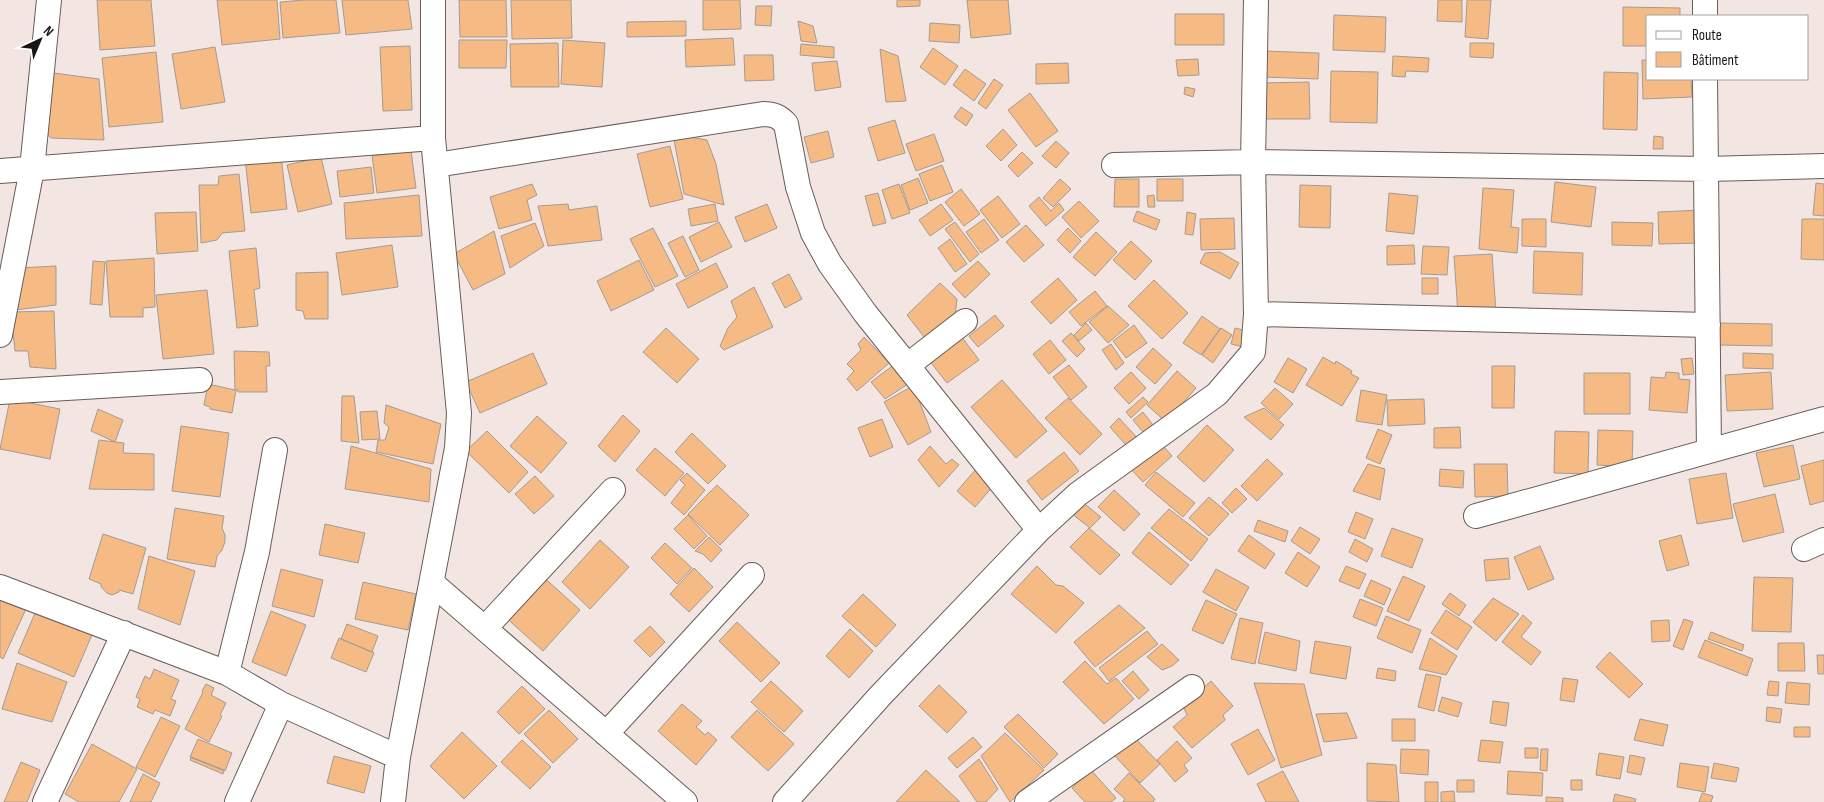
<svg xmlns="http://www.w3.org/2000/svg" width="1824" height="802" font-family="'Sofia Sans Condensed',sans-serif">
<style>
.building{fill:#f6ba84;stroke:#a49b94}
.lines{fill:none;stroke-linecap:round;stroke-linejoin:round}
.street-casing{stroke:#675d59;stroke-width:26}
.street{stroke:#fff;stroke-width:24}
</style>
<rect width="100%" height="100%" fill="#f3e6e2"/>
<path class="building" d="M97 0H151L155 46 100 50Z
M217 0H277L280 39 222 45Z
M304 0H336L340 33 283 38 280 2Z
M342 0H408L412 29 346 35Z
M459 0H506L507 37H460Z
M511 0H571L572 38 512 39Z
M703 0H740L741 29 703 30Z
M897 0H920V6L897 7Z
M967 0H1008L1011 34 971 38Z
M1438 0H1462V22L1437 21Z
M1467 0H1491L1488 39 1465 37Z
M756 6H772L771 26 755 25Z
M1623 7 1680 8V16H1648V46H1623Z
M1175 14H1224V45H1175Z
M1334 15 1386 17 1385 52 1333 50Z
M686 21V36L627 37V22Z
M798 21 813 26 817 43 801 41Z
M930 23 960 25 959 43 929 41Z
M733 38 735 65 686 67 685 40Z
M459 40H507L506 68H459Z
M563 40 605 43 602 87 561 84Z
M558 43 559 87H511L510 44Z
M1470 43H1494L1493 58 1470 57Z
M801 44 834 47V58L800 55Z
M410 46 412 110 383 111 380 47Z
M215 47 225 102 181 109 172 54Z
M933 48 958 66 945 85 920 67Z
M880 49 898 56 906 101 886 102Z
M1263 51 1319 53 1318 79 1263 77Z
M156 52 163 122 109 127 102 58Z
M744 55H773L774 80 745 81Z
M1393 56 1429 58 1428 72 1406 71 1405 77 1392 76Z
M1198 59 1199 75 1178 76 1176 60Z
M1642 60H1648V79H1691L1692 97 1643 99Z
M837 61 841 87 815 91 812 63Z
M1068 63 1069 83 1036 84V64Z
M965 69 986 84 974 101 953 85Z
M1331 71 1378 72 1377 123 1330 122Z
M46 72 99 79 104 140 51 138 39 124Z
M1604 72 1638 73 1637 130 1603 129Z
M994 79 1003 85 986 109 978 103Z
M1309 82 1310 119H1263L1262 83Z
M1185 87 1195 89 1193 97 1184 94Z
M1030 93 1058 131 1036 147 1008 110Z
M961 107 973 115 966 126 954 117Z
M895 120 905 153 878 161 868 128Z
M1003 129 1017 145 1001 161 986 146Z
M828 131 834 157 811 163 804 137Z
M673 134 707 140 716 164 724 205 684 194Z
M934 134 944 161 916 171 906 144Z
M1654 136 1663 137V149H1653Z
M1056 141 1069 153 1056 168 1042 156Z
M670 146 683 199 650 207 637 154Z
M411 151 416 188 377 193 372 156Z
M1022 152 1033 163 1018 177 1008 166Z
M281 155 287 209 251 213 245 158Z
M321 157 332 204 298 212 287 165Z
M942 165 953 192 930 201 919 174Z
M371 167 374 193 340 197 337 171Z
M239 174 245 231 222 233 217 240 201 243 199 185H218L219 176Z
M918 178 928 203 910 210 901 185Z
M1060 179 1071 189 1053 207 1043 198Z
M1115 179H1139V207H1114Z
M1157 179H1183V201H1157Z
M1555 182 1596 187 1591 227 1551 222Z
M1816 183 1824 184V216L1813 215Z
M532 184 537 195 527 200 532 220 499 229 490 197Z
M899 184 910 213 892 219 882 190Z
M1300 185 1331 186 1330 228 1299 227Z
M1483 188 1514 190 1511 227 1519 228 1517 253 1479 249Z
M961 189 980 214 964 226 945 202Z
M878 193 886 223 873 226 865 196Z
M1389 193 1418 196 1414 234 1386 231Z
M419 195 422 236 346 239 344 203Z
M1154 195 1155 207H1148L1147 196Z
M998 196 1020 224 1002 238 980 210Z
M1039 197 1051 211 1059 203 1064 210 1046 226 1029 206Z
M1079 201 1099 221 1081 238 1062 217Z
M568 204 569 210 597 206 602 240 548 246 538 206Z
M715 204 718 221 691 226 688 209Z
M767 204 777 228 745 242 735 217Z
M941 204 953 220 930 236 919 220Z
M1701 210 1702 243 1659 244 1658 212Z
M1137 211 1160 220 1156 230 1133 221Z
M196 212 198 251 157 254 155 213Z
M1187 212 1196 214 1193 235 1185 234Z
M1234 218 1235 249 1201 250 1200 219Z
M984 219 999 240 981 253 966 232Z
M1522 219H1546V247L1522 246Z
M1802 219H1824V260L1801 259Z
M719 222 732 247 701 262 689 237Z
M955 222 979 254 970 262 945 229Z
M1612 222 1653 223 1652 246 1612 245Z
M535 223 544 246 510 268 501 236Z
M1026 225 1044 245 1024 262 1006 242Z
M653 228 678 276 655 287 630 239Z
M1068 228 1081 241 1070 253 1057 240Z
M494 231 505 274 473 290 454 254Z
M1096 232 1117 252 1095 276 1073 257Z
M683 236 699 270 685 277 668 243Z
M950 239 967 264 955 272 938 248Z
M1131 241 1152 261 1135 280 1113 260Z
M392 245 398 287 342 295 336 253Z
M1414 245 1415 264 1387 265V246Z
M1423 246 1449 247 1447 275 1421 274Z
M256 248 260 288 254 290 258 326 237 328 229 251Z
M1534 251 1583 253 1582 295 1533 293Z
M1220 252 1239 263 1230 279 1200 263 1205 253Z
M1492 254 1496 312 1458 314 1454 256Z
M154 258 155 307 143 308V317H110L106 261Z
M639 260 654 290 611 311 597 281Z
M93 261 105 262 102 305 90 304Z
M978 261 990 274 965 298 952 284Z
M716 263 728 287 688 308 676 284Z
M56 266V305L7 311 18 268Z
M328 272V319H305L303 311 296 310V273Z
M789 274 802 299 785 308 772 283Z
M1058 278 1077 300 1051 324 1031 302Z
M1422 278H1438V294H1422Z
M1154 280 1188 313 1162 339 1128 306Z
M940 283 957 299 955 317 928 342 907 315Z
M754 287 773 327 724 350 720 346 728 328 737 317 731 301Z
M207 290 214 354 163 359 156 295Z
M1095 291 1107 306 1081 326 1069 312Z
M1108 306 1129 325 1108 343 1089 322Z
M54 311 56 369 30 367 28 351H15L11 312Z
M995 315 1004 326 978 347 969 336Z
M1202 316 1220 329 1201 355 1183 343Z
M1086 323 1092 330 1079 341 1074 335Z
M1719 323 1772 324V346L1719 345Z
M1134 325 1147 343 1126 358 1113 341Z
M666 328 699 359 677 383 643 352Z
M1221 328 1232 335 1213 363 1202 355Z
M1235 328 1251 332 1247 348 1231 344Z
M958 332 979 360 947 383 928 359Z
M1071 333 1085 349 1077 357 1062 341Z
M864 337 889 363 857 391 847 379 854 371 847 364 861 350 858 344Z
M1050 340 1066 360 1049 374 1033 354Z
M1111 344 1124 363 1116 370 1102 350Z
M1153 348 1172 365 1155 384 1136 367Z
M234 351 269 352 270 366H266L267 392H238V390H236L232 413 210 409V407L204 405 208 384 235 390Z
M533 353 547 384 480 413 466 382Z
M1743 353 1773 354V369L1743 368Z
M1323 357 1335 364 1336 361 1352 371 1351 374 1359 378 1342 406 1306 385Z
M1288 358 1307 369 1293 393 1274 382Z
M1692 358 1694 374 1683 375 1681 359Z
M895 364 911 382 885 399 871 382Z
M1069 365 1087 387 1071 400 1053 377Z
M1492 366H1515L1514 408H1492Z
M1177 371 1196 388 1166 422 1147 405Z
M1131 372 1146 388 1129 404 1114 388Z
M1666 372 1679 373V379L1690 380 1687 413 1649 410 1651 377 1665 378Z
M1771 372 1773 409 1727 411 1725 375Z
M1584 373H1630V414H1584Z
M1002 380 1047 431 1016 458 971 407Z
M918 383 923 396 920 403 931 432 908 445 884 402Z
M1275 388 1293 404 1279 419 1261 403Z
M1361 390 1387 395 1382 425 1356 421Z
M342 396H354L359 443 341 441Z
M1143 397 1148 402 1131 418 1126 412Z
M1068 398 1102 434 1080 455 1045 418Z
M10 399 60 409 50 459 0 449Z
M1424 399 1425 424 1388 426 1387 400Z
M386 405 441 424 433 464 376 452 378 440H385L389 427 384 423Z
M1264 408 1284 425 1271 440 1244 417Z
M98 409 123 420 115 442 91 431Z
M377 411 380 439 362 440 360 412Z
M1143 412 1153 425 1144 433 1133 420Z
M623 415 640 431 615 462 598 446Z
M537 416 567 443 541 473 510 446Z
M1119 418 1142 443 1132 452 1110 427Z
M882 419 893 447 870 457 858 428Z
M1207 425 1234 450 1204 482 1177 457Z
M181 426 229 433 220 497 172 491Z
M1460 427 1461 448H1434V428Z
M1378 429 1392 435 1380 464 1366 458Z
M1598 430 1633 431 1632 467 1597 465Z
M487 431 528 472 509 493 466 451Z
M1555 431 1589 432 1588 474 1554 473Z
M692 433 726 466 708 484 675 452Z
M1157 439 1172 456 1143 482 1127 465Z
M99 440 124 443 123 453 154 454V490L89 489Z
M1793 445 1800 479 1764 487 1756 453Z
M351 446 431 469 429 502 345 489Z
M930 446 946 464 952 459 959 465 939 487 918 460Z
M655 448 684 473 665 496 636 470Z
M1064 452 1079 471 1042 500 1027 481Z
M1267 459 1283 474 1257 501 1241 486Z
M1824 460V501L1810 505 1801 466Z
M1368 464 1385 469 1380 500 1353 491Z
M1474 464H1507L1508 496 1475 497Z
M977 468 995 484 975 507 957 491Z
M1440 469 1464 471 1463 488 1439 486Z
M1156 472 1195 503 1183 517 1145 485Z
M687 473 705 490 684 515 671 503 685 485 680 480Z
M1726 473 1733 518 1697 524 1689 479Z
M535 476 554 496 534 514 515 494Z
M717 485 749 515 720 545 688 514Z
M1236 488 1247 499 1232 513 1222 503Z
M1114 490 1140 514 1124 531 1098 507Z
M1775 494 1784 532 1743 542 1733 504Z
M1076 497 1101 517 1090 528 1067 510Z
M1209 497 1229 514 1209 536 1189 518Z
M175 508 224 516 222 528 225 535V542L222 550 217 556 215 567 167 559Z
M1169 509 1208 539 1191 561 1151 528Z
M1356 512 1373 519 1365 539 1348 532Z
M688 515 707 536 694 549 674 529Z
M1258 520 1288 531 1285 542 1254 531Z
M325 524 365 533 358 563 319 555Z
M1300 527 1320 539 1310 554 1291 541Z
M1089 528 1120 555 1100 575 1070 547Z
M1392 528 1423 539 1412 568 1381 556Z
M1149 532 1189 565 1171 585 1132 553Z
M103 534 146 548 133 594 119 590V592L112 595 107 593 101 587V584L89 579Z
M1249 535 1275 554 1265 569 1238 551Z
M1681 535 1689 565 1667 571 1659 541Z
M709 537 722 550 711 562 703 554 695 551Z
M1355 539 1373 549 1367 562 1349 552Z
M600 540 629 567 590 609 562 582Z
M665 543 692 568 677 584 651 558Z
M1540 546 1554 579 1528 590 1514 557Z
M1298 552 1320 567 1307 587 1285 573Z
M149 556 195 571 180 625 138 609Z
M1508 558 1510 579 1486 581 1484 560Z
M1037 566 1056 585 1063 586 1084 603 1056 633 1011 594Z
M1346 566 1366 574 1359 589 1339 581Z
M694 568 713 587 689 612 670 594Z
M281 569 323 580 314 617 272 606Z
M1216 569 1249 587 1236 611 1203 592Z
M540 574 580 610 543 651 503 615Z
M1403 576 1425 586 1409 621 1387 611Z
M1754 577 1793 578 1791 632 1752 631Z
M1371 580 1391 589 1384 605 1364 596Z
M363 582 416 594 408 630 355 619Z
M1450 593 1466 605 1459 616 1442 604Z
M863 594 896 625 876 647 842 616Z
M0 596 26 609 3 659 0 657Z
M1493 598 1519 614 1496 641 1473 622Z
M1360 599 1383 608 1376 626 1353 617Z
M1206 600 1237 614 1223 644 1192 630Z
M1119 605 1145 628 1095 667 1074 642Z
M38 606 94 630 74 677 18 653Z
M1446 610 1472 627 1457 650 1431 633Z
M271 611 306 625 286 676 252 662Z
M1523 615 1532 623 1521 637 1541 652 1531 665 1502 642Z
M1386 616 1421 630 1412 653 1377 638Z
M1240 618 1263 623 1255 664 1231 659Z
M1684 619 1693 622 1683 650 1673 646Z
M1669 620 1670 641 1652 642 1651 621Z
M737 622 780 663 761 682 719 641Z
M347 624 378 636 372 652 341 639Z
M650 626 665 642 650 657 634 641Z
M850 629 873 651 849 678 826 656Z
M1147 631 1158 644 1109 681 1099 668Z
M1265 632 1300 641 1296 671 1258 663Z
M1711 632 1744 645 1742 651 1708 639Z
M339 638 374 653 366 672 331 658Z
M1430 638 1457 656 1446 675 1419 669Z
M1705 640 1753 659 1747 676 1698 657Z
M1315 641 1351 647 1346 679 1310 673Z
M1778 643H1804L1805 671H1778Z
M1162 644 1179 660 1172 666 1162 670 1147 657Z
M1610 652 1643 684 1629 698 1596 667Z
M1817 655H1824V674H1818Z
M1085 661 1107 684 1116 678 1134 699 1104 724 1063 682Z
M17 663 67 682 52 722 2 709Z
M1378 668 1396 671 1395 681 1376 678Z
M154 669 179 680 171 699 176 701 170 716 155 710 153 714 137 707 140 699 136 697 145 676 150 679Z
M1133 671 1149 690 1139 699 1122 681Z
M1426 674 1441 677 1434 711 1418 707Z
M1563 678 1578 680 1574 702 1560 700Z
M771 681 803 711 784 732 751 702Z
M1211 681 1233 706 1223 715 1225 720 1192 748 1173 727 1187 715 1183 706Z
M1769 681 1779 682 1778 696 1767 695Z
M1787 682 1810 684 1809 705 1785 703Z
M1254 683 1304 684 1322 755 1281 768Z
M206 684 214 688 211 695 226 703 220 715 222 716 209 742 185 729 203 692 202 691Z
M939 685 967 712 947 733 919 706Z
M522 686 545 709 519 734 497 712Z
M1442 697 1462 703 1458 717 1438 711Z
M1493 701 1509 703 1506 726 1490 723Z
M682 704 702 721 696 727 705 735 708 732 717 740 696 765 658 731Z
M1767 707 1782 709 1780 723 1766 721Z
M549 710 578 739 553 763 524 734Z
M757 710 794 744 768 771 731 737Z
M1347 713 1357 738 1324 742 1316 714Z
M1018 714 1058 754 1044 768 1004 727Z
M161 717 180 726 155 777 136 767Z
M1392 719H1415V741H1392Z
M1640 719 1668 725 1663 746 1634 740Z
M1794 727H1810V737H1794Z
M1258 729 1275 760 1248 775 1231 744Z
M462 732 497 766 464 799 430 766Z
M1005 733 1044 770 1010 802 981 756Z
M973 737 982 747 957 768 948 758Z
M1134 737 1160 764 1140 783 1114 755Z
M198 739 232 753 225 771 190 757Z
M522 740 551 767 530 789 501 762Z
M1481 740 1503 742 1500 763 1478 761Z
M1177 741 1192 758 1184 765 1188 771 1175 782 1157 760Z
M92 744 137 769 119 802H79L65 794Z
M1525 748H1538V758H1525Z
M1401 749 1429 750 1428 775 1400 773Z
M1541 749H1548L1547 771 1540 770Z
M1599 753 1624 757 1620 779 1596 775Z
M1630 755 1645 758 1641 775 1627 772Z
M334 756 371 766 364 793 327 783Z
M191 757 224 770 223 774 190 760Z
M979 759 998 789 986 802H977L959 776Z
M21 762 40 770 27 802H4Z
M1367 763 1396 765 1399 802 1367 801Z
M1680 763 1709 767 1705 792 1677 787Z
M1714 763 1739 768 1736 782 1711 778Z
M926 770 960 802H896Z
M1091 770 1116 798 1111 802H1085L1072 788Z
M1283 771 1299 802H1266L1257 784Z
M1508 771 1543 773 1542 796 1507 794Z
M1129 773 1155 799 1153 802H1123L1125 799 1114 789Z
M143 774 160 783 151 802H130Z
M1457 780H1474V792H1457Z
M1571 780H1582V790H1571Z
M1425 782H1438V802H1425Z
M1454 791 1455 802H1441V792Z
M1702 793 1713 796 1711 802H1699Z
M1615 794 1636 799 1635 802H1613Z
M1546 797 1563 798V802H1546Z"/>
<g class="lines">
<defs>
<path id="street" d="M1705 0V16
M1705 79 1709 451
M436 165 763 114C773 114 779 116 786 124L798 187 813 233 830 264 865 313 1039 530
M1114 165 1253 162 1707 169 1824 166
M0 171 433 138
M1256 314 1708 325
M0 335 32 169 49 0
M908 365 965 321
M0 392 200 380
M1476 516 1824 419
M1804 549 1824 540
M432 583 685 802
M0 587 227 673 281 704 398 757 393 802
M485 628 613 490
M227 673 257 552 275 450
M606 734 752 575
M398 757 457 448 459 413 433 138V0
M45 802 124 633
M237 802 281 704
M785 802 880 696 1039 530 1078 494 1217 394 1253 352 1256 314 1253 162 1256 0
M1027 802 1192 687"/>
</defs>
<use href="#street" class="street-casing"/>
<use href="#street" class="street"/>
</g>
<rect x="1646" y="15" width="162" height="65" fill="#ffffff" stroke="#a3a1a1"/>
<rect x="1656" y="31" width="25" height="8" fill="#ffffff" stroke="#a3a1a1"/>
<text x="1692" y="40" font-size="15" fill="#191514">Route</text>
<rect x="1656" y="52" width="25" height="15" fill="#f6ba84" stroke="#a3a1a1"/>
<text x="1692" y="65" font-size="15" fill="#191514">Bâtiment</text>
<g transform="translate(40 40) rotate(44)" stroke="#ffffff" stroke-width="4" paint-order="stroke">
<path d="M0-4L9 19L0 12L-9 19Z" fill="#191514"/>
<text y="-8" font-size="14" font-weight="bold" text-anchor="middle" fill="#191514">N</text>
</g>
</svg>
